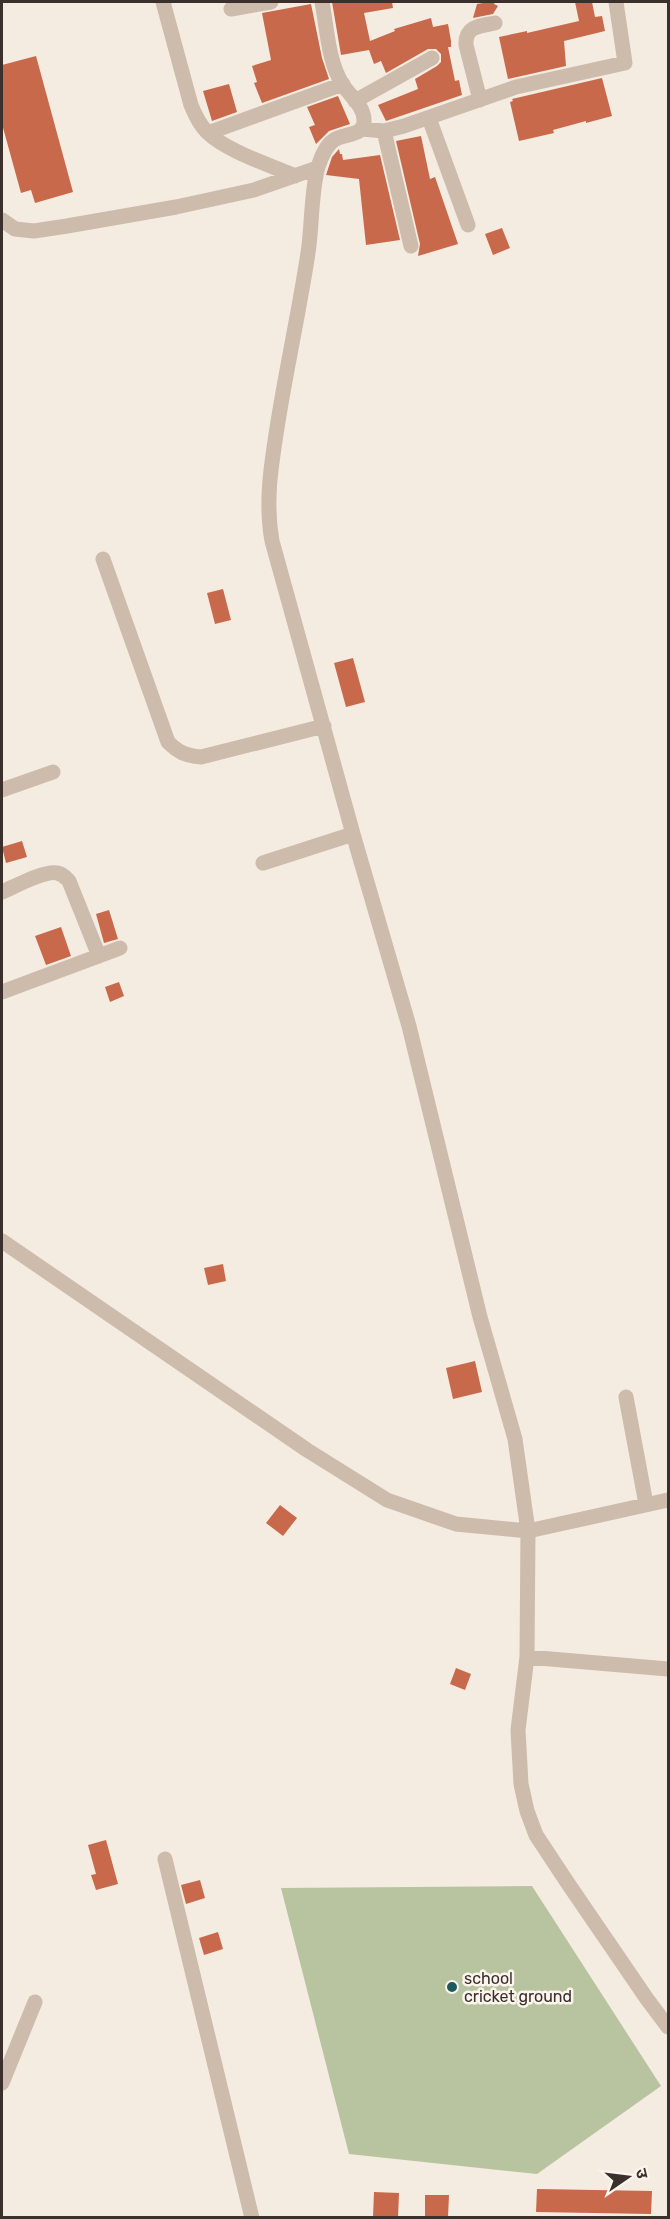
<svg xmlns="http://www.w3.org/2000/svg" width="670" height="2219" font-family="Rubik,'Noto Sans Devanagari',sans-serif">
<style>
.green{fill:#b8c4a0}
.building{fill:#c8694b}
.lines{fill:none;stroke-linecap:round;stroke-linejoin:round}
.street{stroke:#cdbbac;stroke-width:15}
.poi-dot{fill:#1f5a5e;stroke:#fbf5ee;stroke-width:2}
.labels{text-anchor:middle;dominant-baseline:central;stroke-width:5;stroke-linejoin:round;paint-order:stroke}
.poi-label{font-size:16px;fill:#3b302b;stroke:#fbf5ee;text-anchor:start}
</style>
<rect width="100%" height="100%" fill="#f4ebe1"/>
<path class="green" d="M532 1886 661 2086 537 2174 349 2154 281 1888Z"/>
<path class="building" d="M332 2H392L393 8 364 13 370 41 395 31 394 29 431 18 433 27 448 24 451 41V47H448L455 81 459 80 462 95 386 121 378 105 418 89 415 79 437 66 441 62V54L436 49H428L386 73 381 61 374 64 369 50 341 55Z
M489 2H495L494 4 498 6 493 14 473 18 477 4Z
M575 2H592L595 17 602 16 605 31 564 41 566 66 508 79 499 37 527 31V33L579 21Z
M311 4 322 58 329 79 262 103 254 83 257 82 252 66 271 60 262 13Z
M36 56 73 192 35 203 31 190 21 193 2 124V65Z
M602 78 612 116 586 123V121L553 130 554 133 519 141 510 102 513 101 512 99Z
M229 84 237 112 212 121 203 91Z
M338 96 350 124 329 131 316 144 309 127 315 125 307 107Z
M421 136 430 179 435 177 458 244 418 256 420 244 396 141Z
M339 149 340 154H342L343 160 380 155 400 240 366 245 359 179 326 175 332 157Z
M502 228 510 248 493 255 485 234Z
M223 589 231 620 215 624 207 593Z
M353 658 365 702 346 707 334 663Z
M22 841 27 857 6 863 2 847Z
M109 910 118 939 104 943 96 914Z
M61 927 71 956 46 965 35 936Z
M119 982 124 996 110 1002 105 987Z
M223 1264 226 1281 208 1285 204 1268Z
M475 1361 482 1392 453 1399 446 1368Z
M280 1505 297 1518 283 1536 266 1523Z
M456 1668 471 1674 465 1690 450 1684Z
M106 1840 118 1884 96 1890 91 1875 96 1874 88 1845Z
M200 1880 205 1898 186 1904 181 1885Z
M218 1932 223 1949 204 1955 199 1938Z
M537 2189 652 2191 651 2214 536 2212Z
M374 2192 399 2193 398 2217H373Z
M425 2195H449L448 2217H425Z"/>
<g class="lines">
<path class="street" d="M163 2 191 105C195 115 200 125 207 132 226 151 270 165 295 176
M322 2C327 28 328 62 343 85 350 96 364 106 364 120 365 137 344 133 334 140 325 146 321 158 318 167 311 191 312 228 308 253 299 312 286 370 277 428 271 466 265 503 272 541L353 834 409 1026 480 1317 515 1439 528 1531 527 1657 518 1730 521 1784 527 1811 536 1835 567 1882 647 1999 668 2027
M231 9 271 2
M480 100 466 45C465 26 480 26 495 23
M355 101 432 58
M429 118 468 225
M362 129 384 131 404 126 516 87 625 63 616 2
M384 131 411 246
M208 133 343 84
M2 220 15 229 34 231 67 226 176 207 254 190 317 168
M103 559 168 742C178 752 186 756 201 757L324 726
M2 790 53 772
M263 863 353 834
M2 892C14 887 45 870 57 873 63 874 66 878 69 881L99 956
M2 992 120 948
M2 1241 307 1450 387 1500 456 1524 528 1531 668 1500
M626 1397 646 1504
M527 1657 668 1669
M165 1859 252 2218
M2 2083 35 2002"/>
</g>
<circle class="poi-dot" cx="452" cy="1987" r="6"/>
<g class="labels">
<g class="poi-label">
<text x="464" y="1978">school<tspan x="464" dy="18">cricket ground</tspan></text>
</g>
</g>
<rect width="670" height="2219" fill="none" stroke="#3b302b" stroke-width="6"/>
<g transform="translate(628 2177) rotate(76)" stroke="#fbf5ee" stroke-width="4.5" paint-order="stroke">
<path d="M0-4.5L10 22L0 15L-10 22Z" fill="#3b302b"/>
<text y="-9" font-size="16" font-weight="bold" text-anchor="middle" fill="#3b302b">उ</text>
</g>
</svg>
